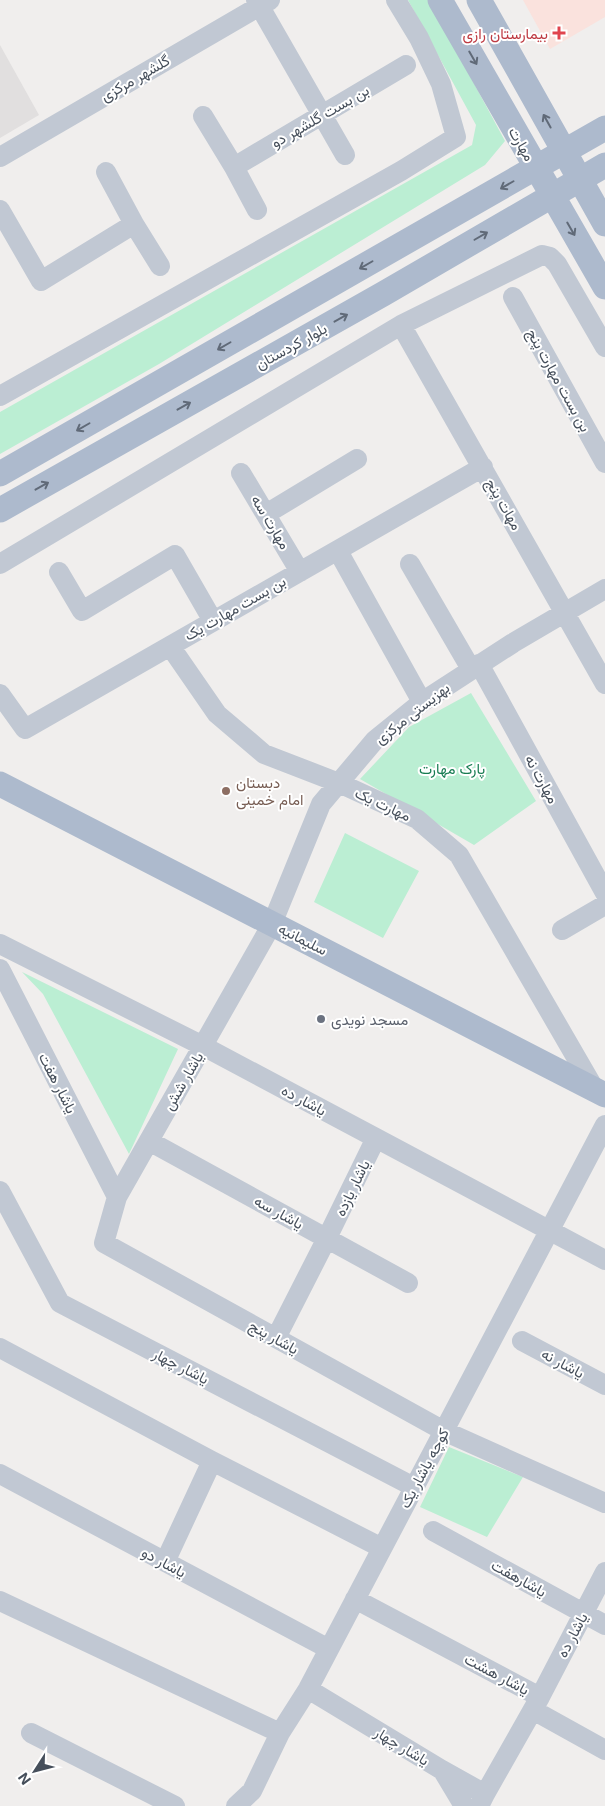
<svg xmlns="http://www.w3.org/2000/svg" width="605" height="1806" font-family="Inter,Vazirmatn,sans-serif">
<style>
.education{fill:#e1dfdf}
.medical{fill:#fae2dd}
.green{fill:#bbeed3}
.lines{fill:none;stroke-linecap:round;stroke-linejoin:round}
.minor{stroke:#c1c8d3;stroke-width:20}
.major{stroke:#adbacd;stroke-width:25}
.oneway{stroke:#606a78}
.health-dot{fill:#e0444e;stroke:#fff;stroke-width:2}
.education-dot{fill:#8d6e63;stroke:#fff;stroke-width:2}
.worship-dot{fill:#6b7280;stroke:#fff;stroke-width:2}
.labels{text-anchor:middle;dominant-baseline:central;stroke-width:4;stroke-linejoin:round;paint-order:stroke}
.health-label{font-size:15px;fill:#be3a42;stroke:#fff;text-anchor:end}
.street-label{font-size:15px;fill:#464f5b;stroke:#fff}
.park-label{font-size:15px;fill:#177c52;stroke:#fff}
.education-label{font-size:15px;fill:#785e54;stroke:#fff;text-anchor:start}
.worship-label{font-size:15px;fill:#5b616d;stroke:#fff;text-anchor:start}
</style>
<rect width="100%" height="100%" fill="#f0eeed"/>
<path class="education" d="M0 45 39 115 0 138Z"/>
<path class="medical" d="M523 0H605V17L550 49Z"/>
<path class="green" d="M408 0H429L505 141 485 165 159 364 0 454V412L472 145 476 125Z
M471 693 536 801 474 845 360 779 409 727Z
M345 833 419 871 383 938 314 902Z
M22 972 178 1049 129 1154 43 994Z
M449 1447 523 1477 487 1537 420 1507Z"/>
<g class="lines">
<path class="minor" d="M256 0 345 155
M203 116 234 167 257 210
M0 157 270 0
M234 167 406 65
M106 172 134 224
M0 210 41 281 134 224 160 266
M513 297 605 463
M401 325 605 684
M0 396 401 171 456 137 441 84 419 38 396 0
M241 473 300 572
M266 514 357 459
M338 551 422 702
M0 564 401 325 542 255 550 257 557 264 605 347
M410 564 471 669
M59 572 82 611 175 555 213 621
M605 589 513 643 422 702 375 740 321 804 272 924 117 1197 104 1243 444 1431 605 1503
M170 646 217 714 264 754 339 783 417 819 459 855 595 1090
M479 664 605 893
M0 694 25 729 483 467
M562 930 605 905
M0 944 203 1046 605 1260
M0 969 117 1197
M149 1141 408 1283
M0 1191 60 1303 414 1487
M276 1338 327 1238 376 1138
M522 1341 605 1385
M0 1348 212 1461 382 1548
M0 1474 329 1649
M433 1531 605 1625
M165 1562 212 1461
M355 1599 540 1697 485 1794
M0 1601 280 1733
M308 1689 442 1770 485 1794 480 1804
M540 1697 605 1572
M533 1710 605 1750
M31 1733 175 1806
M443 1771 464 1806
M236 1806 252 1791 280 1733 308 1689 605 1125"/>
<path class="major" d="M440 0 605 287
M479 0 605 224
M0 474 605 128
M0 510 383 294 605 165
M0 784 605 1095"/>
</g>
<defs><path id="oneway-shaft" d="M-6 0H5M1.5-3L5.5 0L1.5 3" fill="none" stroke-width="1.6" stroke-linecap="round" stroke-linejoin="round" transform="scale(1.25)"/></defs>
<g class="oneway">
<use href="#oneway-shaft" transform="translate(473 58) rotate(60)"/>
<use href="#oneway-shaft" transform="translate(547 121) rotate(-119)"/>
<use href="#oneway-shaft" transform="translate(507 185) rotate(150)"/>
<use href="#oneway-shaft" transform="translate(571 229) rotate(60)"/>
<use href="#oneway-shaft" transform="translate(481 236) rotate(-30)"/>
<use href="#oneway-shaft" transform="translate(366 265) rotate(150)"/>
<use href="#oneway-shaft" transform="translate(341 318) rotate(-29)"/>
<use href="#oneway-shaft" transform="translate(224 346) rotate(150)"/>
<use href="#oneway-shaft" transform="translate(184 406) rotate(-29)"/>
<use href="#oneway-shaft" transform="translate(83 427) rotate(150)"/>
<use href="#oneway-shaft" transform="translate(42 486) rotate(-29)"/>
</g>
<path class="health-dot" d="M556.5 25.5h5v5h5v5h-5v5h-5v-5h-5v-5h5z"/>
<circle class="education-dot" cx="226" cy="791" r="5"/>
<circle class="worship-dot" cx="321" cy="1019" r="5"/>
<g class="labels">
<g class="health-label">
<text x="548" y="33">بیمارستان رازی</text>
</g>
<g class="street-label">
<text transform="translate(135 78) rotate(-30)">گلشهر مرکزی</text>
<text transform="translate(320 116) rotate(-30)">بن بست گلشهر دو</text>
<text transform="translate(522 144) rotate(60)">مهارت</text>
<text transform="translate(291 346) rotate(-29)">بلوار کردستان</text>
<text transform="translate(559 380) rotate(61)">بن بست مهارت پنج</text>
<text transform="translate(504 504) rotate(60)">مهات پنج</text>
<text transform="translate(271 522) rotate(59)">مهارت سه</text>
<text transform="translate(235 608) rotate(-30)">بن بست مهارت یک</text>
<text transform="translate(412 713) rotate(-38)">بهزیستی مرکزی</text>
<text transform="translate(542 779) rotate(61)">مهارت نه</text>
<text transform="translate(383 804) rotate(25)">مهارت یک</text>
<text transform="translate(303 939) rotate(27)">سلیمانیه</text>
<text transform="translate(183 1081) rotate(-60)">یاشار شش</text>
<text transform="translate(58 1083) rotate(63)">یاشار هفت</text>
<text transform="translate(304 1100) rotate(28)">یاشار ده</text>
<text transform="translate(352 1188) rotate(-64)">یاشار یازده</text>
<text transform="translate(279 1212) rotate(29)">یاشار سه</text>
<text transform="translate(274 1337) rotate(29)">یاشار پنج</text>
<text transform="translate(563 1363) rotate(28)">یاشار نه</text>
<text transform="translate(181 1366) rotate(27)">یاشار چهار</text>
<text transform="translate(424 1468) rotate(-62)">کوچه یاشار یک</text>
<text transform="translate(164 1562) rotate(28)">یاشار دو</text>
<text transform="translate(519 1578) rotate(29)">یاشارهفت</text>
<text transform="translate(572 1635) rotate(-62)">یاشار ده</text>
<text transform="translate(497 1674) rotate(28)">یاشار هشت</text>
<text transform="translate(402 1746) rotate(31)">یاشار چهار</text>
</g>
<g class="park-label">
<text x="452" y="768">پارک مهارت</text>
</g>
<g class="education-label">
<text x="236" y="782">دبستان<tspan x="236" dy="17">امام خمینی</tspan></text>
</g>
<g class="worship-label">
<text x="331" y="1019">مسجد نویدی</text>
</g>
</g>
<g transform="translate(35 1771) rotate(234)" stroke="#ffffff" stroke-width="4" paint-order="stroke">
<path d="M0-4L9 19L0 12L-9 19Z" fill="#464f5b"/>
<text y="-8" font-size="14" font-weight="bold" text-anchor="middle" fill="#464f5b">N</text>
</g>
</svg>
